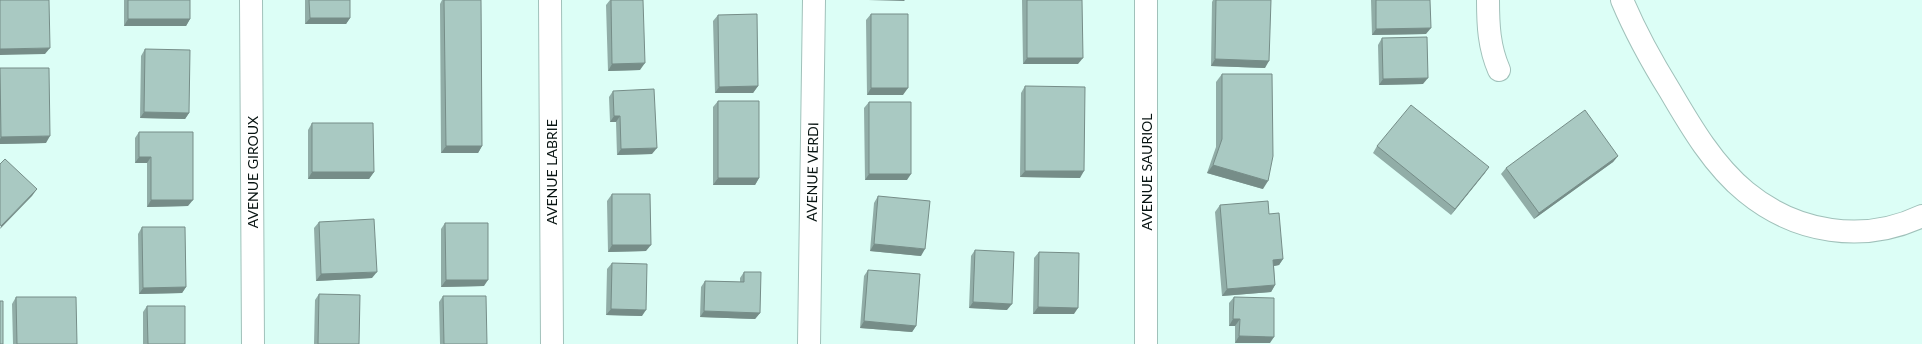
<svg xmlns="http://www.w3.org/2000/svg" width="1922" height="344" font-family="Lato,sans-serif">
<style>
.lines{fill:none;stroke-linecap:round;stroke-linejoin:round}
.minor-casing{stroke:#a0c1ba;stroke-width:24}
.highway-casing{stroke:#a0c1ba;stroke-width:24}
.minor{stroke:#fff;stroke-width:22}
.highway{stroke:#fff;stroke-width:22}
.wall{fill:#91ada7}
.shaded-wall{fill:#768d88}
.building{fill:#a9c9c2;stroke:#768d88}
.labels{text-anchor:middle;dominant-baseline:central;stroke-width:3.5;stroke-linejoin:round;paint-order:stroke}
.street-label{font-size:14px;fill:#071311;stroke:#fff}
</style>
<rect width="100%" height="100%" fill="#dcfef6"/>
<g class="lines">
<defs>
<path id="minor" d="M251 0 253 344
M550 0 552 344
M1146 0V344
M1488 0C1488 25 1489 47 1499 70
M809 344 814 0"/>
<path id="highway" d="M1622 0C1635 31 1652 62 1670 91 1691 127 1714 166 1746 192 1796 233 1863 244 1922 216"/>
</defs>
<use href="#minor" class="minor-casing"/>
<use href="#highway" class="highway-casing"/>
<use href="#minor" class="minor"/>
<use href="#highway" class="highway"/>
</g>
<path class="wall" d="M124 0H190V19L186 26H124Z
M305 0H350V18L346 24H305Z
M442 0H481L482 146 478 153H441L440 4Z
M610 0H643L640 70 608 71 606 5Z
M1022 0H1082L1078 64H1023Z
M1213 0H1271L1265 68 1211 66 1212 2Z
M1371 0H1430L1426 34 1372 35Z
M871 14 903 95H867L866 20Z
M718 15 758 86 753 93H715L713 21Z
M1382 38 1423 84 1379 85 1378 45Z
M145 49 189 113 185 119 140 118 141 56Z
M0 68 46 143 0 144Z
M1222 74 1263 189 1207 173 1216 147V82Z
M1025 86 1080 178 1020 177 1021 93Z
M613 91 652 154 617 155 616 122H610L609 97Z
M718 101 759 178 755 185H713V107Z
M869 102 907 180H865L864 108Z
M312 123 374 172 369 179H308V130Z
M139 132 188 206 147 207V163H135V138Z
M1377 146 1489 167 1451 215 1373 153Z
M1618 156 1613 162 1534 219 1501 174 1506 168Z
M612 194 646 251 608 252 607 201Z
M878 196 921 256 870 251 874 203Z
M1220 205 1269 214 1283 259 1279 265 1274 266 1275 285 1271 292 1222 296 1215 212Z
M319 222 372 278 316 281 314 228Z
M445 223 484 286 441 287V229Z
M142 227 186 287 182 293 139 294 138 234Z
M975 250 1007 310 969 308 971 256Z
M1039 252 1074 314H1033L1034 258Z
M612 263 642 316 606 315 607 269Z
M868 270 916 326 912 332 860 328 864 276Z
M744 272 760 313 755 319 700 317 701 287 705 281 740 282V278Z
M319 294 359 344H314L315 300Z
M443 296 487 344H440L439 302Z
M16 297 77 344H13L12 304Z
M1234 297 1270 343H1235V326H1229V303Z
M147 306 185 344H143V312Z"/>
<path class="shaded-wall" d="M868 0H905L904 1Z
M310 18H350L346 24H305Z
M128 19H190L186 26H124Z
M1431 28 1426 34 1372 35 1376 29Z
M50 48 45 54 0 55V49Z
M1027 58H1083L1078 64H1023Z
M1215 59 1269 61 1265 68 1211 66Z
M645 63 640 70 608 71 612 64Z
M1428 78 1423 84 1379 85 1383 79Z
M758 86 753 93H715L719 87Z
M871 88H908L903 95H867Z
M144 112 189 113 185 119 140 118Z
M614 116H620L616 122H610Z
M50 136 46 143 0 144V139L1 137Z
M446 146H482L478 153H441Z
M657 148 652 154 617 155 621 149Z
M1618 156 1613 162 1534 219 1539 213Z
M139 157H151L147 163H135Z
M1213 165 1268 181 1263 189 1207 173Z
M1489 167 1485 173 1451 215 1455 209Z
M1025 171H1084L1080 178 1020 177Z
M312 172H374L369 179H308Z
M869 174H911L907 180H865Z
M718 178H759L755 185H713Z
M37 189 32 196 0 229 1 226Z
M151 200H193L188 206 147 207Z
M874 244 925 249 921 256 870 251Z
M612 245H651L646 251 608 252Z
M1283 259 1279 265 1269 267 1273 260Z
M377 272 372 278 316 281 321 274Z
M446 280H488L484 286 441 287Z
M1275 285 1271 292 1222 296 1227 289Z
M186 287 182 293 139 294 143 288Z
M973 302 1012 304 1007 310 969 308Z
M1038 307 1078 308 1074 314H1033Z
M611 309 646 310 642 316 606 315Z
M704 311 760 313 755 319 700 317Z
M1233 319H1240L1235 326H1229Z
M864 321 916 326 912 332 860 328Z
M1239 336 1274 337 1270 343H1235Z"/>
<path class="building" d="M0 0H49L50 48 0 49Z
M128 0H190V19H128Z
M309 0H350V18H310Z
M444 0H481L482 146H446Z
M611 0H643L645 63 612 64Z
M1027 0H1082L1083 58H1027Z
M1216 0H1271L1269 61 1215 59Z
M1376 0H1430L1431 28 1376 29Z
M757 14 758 86 719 87 718 15Z
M871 14H908V88H871Z
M1427 37 1428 78 1383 79 1382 38Z
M145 49 190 50 189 113 144 112Z
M0 68H49L50 136 1 137Z
M1222 74H1272L1273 156 1268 181 1213 165 1222 139Z
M1025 86 1085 87 1084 171H1025Z
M654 89 657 148 621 149 620 116H614L613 91Z
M718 101H759V178H718Z
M869 102H911V174H869Z
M1411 105 1489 167 1455 209 1377 146Z
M1585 110 1618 156 1539 213 1506 168Z
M312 123H373L374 172H312Z
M139 132H193V200H151V157H139Z
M5 159 37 189 1 226 0 224V164Z
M612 194H650L651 245H612Z
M878 196 930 201 925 249 874 244Z
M1268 201 1269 214 1279 213 1283 259 1273 260 1275 285 1227 289 1220 205Z
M374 219 377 272 321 274 319 222Z
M445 223H488V280H446Z
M142 227H185L186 287 143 288Z
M975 250 1014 252 1012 304 973 302Z
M1039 252 1079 253 1078 308 1038 307Z
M612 263 647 264 646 310 611 309Z
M868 270 920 274 916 326 864 321Z
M744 272H761L760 313 704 311 705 281 744 282Z
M319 294 360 295 359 344H318Z
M443 296H486L487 344H444Z
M16 297H76L77 344H17Z
M1234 297 1274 298V337L1239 336 1240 319H1233Z
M0 301H3V344H0Z
M147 306H185V344H148Z"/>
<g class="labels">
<g class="street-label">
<text transform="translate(252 172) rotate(-90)">AVENUE GIROUX</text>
<text transform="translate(551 172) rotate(-90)">AVENUE LABRIE</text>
<text transform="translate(812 172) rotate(-89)">AVENUE VERDI</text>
<text transform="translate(1146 172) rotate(-90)">AVENUE SAURIOL</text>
</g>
</g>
</svg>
